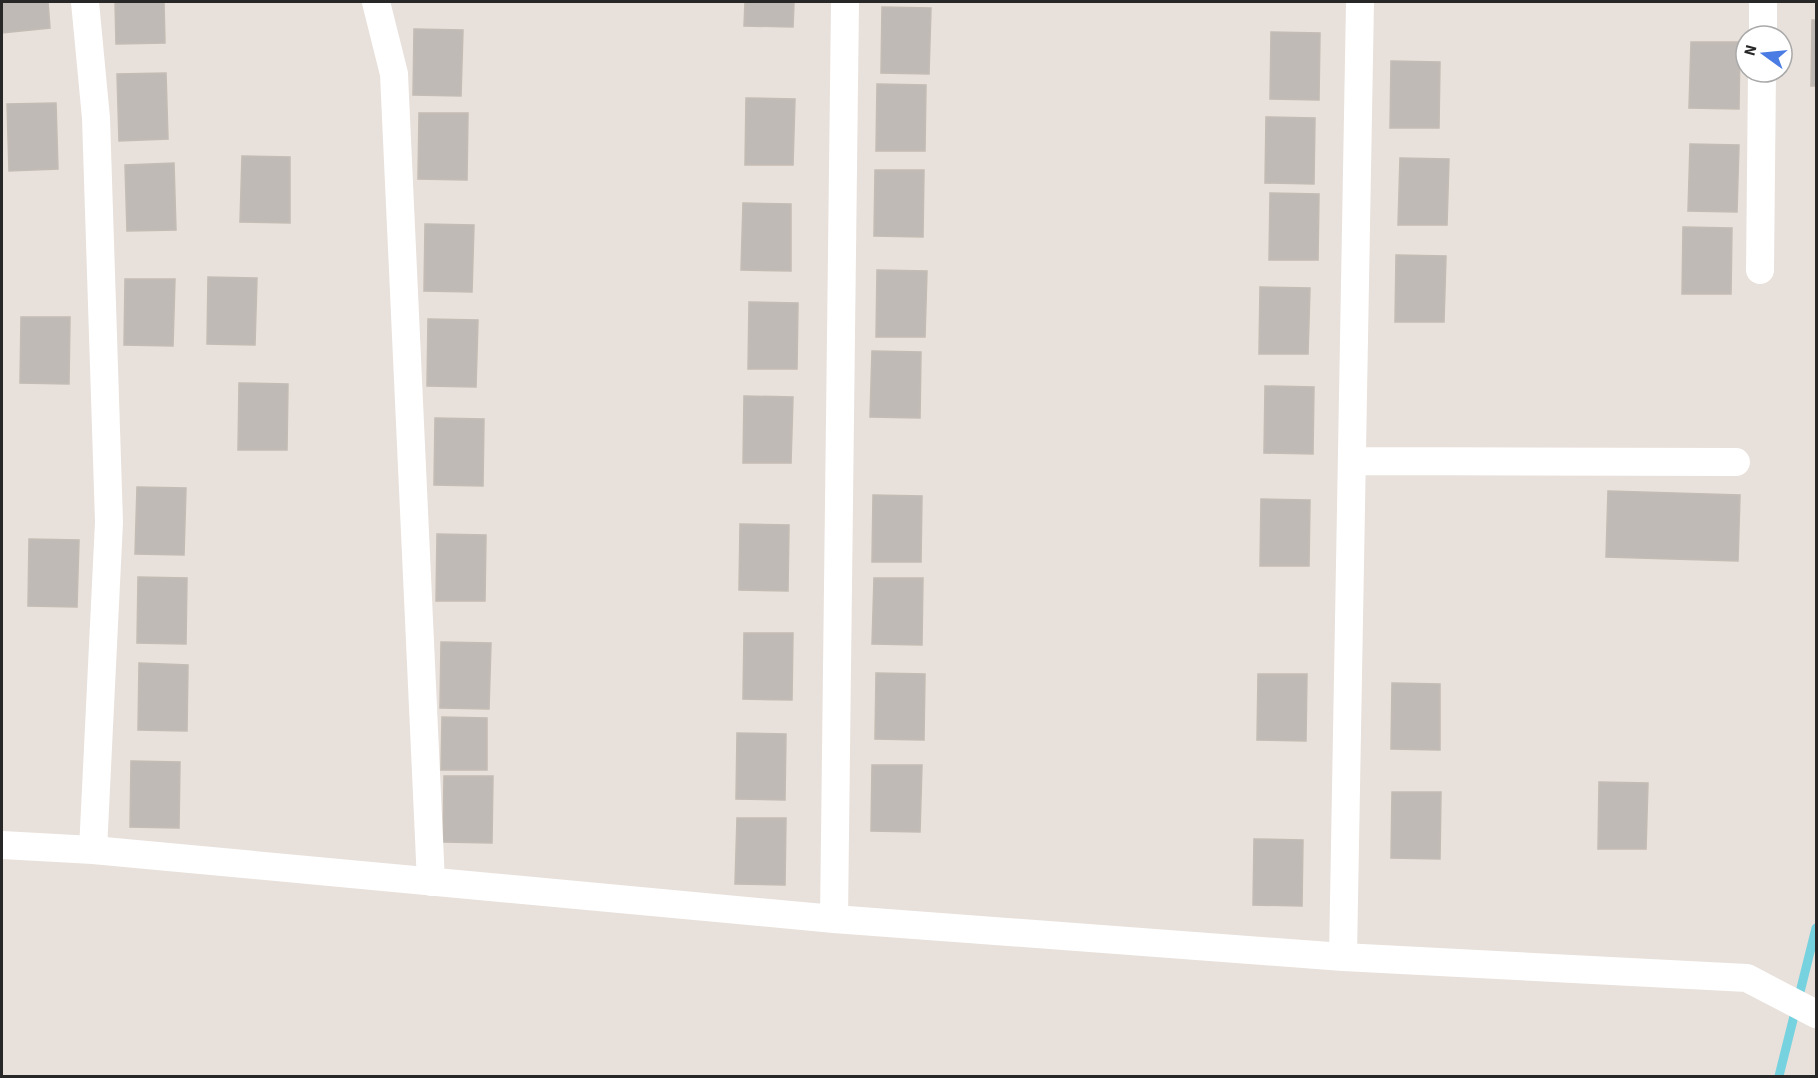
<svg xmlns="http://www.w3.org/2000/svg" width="1818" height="1078" font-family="'Source Sans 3',sans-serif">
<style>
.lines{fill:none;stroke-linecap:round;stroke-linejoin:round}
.stream{stroke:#77d2df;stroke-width:9}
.building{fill:#c0bab7;stroke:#c3bcb4;stroke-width:1.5}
.street{stroke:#fff;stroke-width:28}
</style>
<rect width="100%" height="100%" fill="#e8e0da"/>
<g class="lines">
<path class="stream" d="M1779 1076 1816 928"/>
</g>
<path class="building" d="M2 2H48L50 28 2 33Z
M115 2H164L165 43 116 44Z
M745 2H794L793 27 744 26Z
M882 7 931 8 929 74 881 73Z
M1812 20H1816V86H1811Z
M414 29 463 30 461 96 413 95Z
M1271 32 1320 33 1319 100 1270 99Z
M1691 42H1740L1739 109 1689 108Z
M1391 61 1440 62 1439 128H1390Z
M166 73 168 139 119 141 117 74Z
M877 84 926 85 925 151H876Z
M746 98 795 99 793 165H745Z
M56 103 58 169 9 171 7 104Z
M419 113H468L467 180 418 179Z
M1266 117 1315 118 1314 184 1265 183Z
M1690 144 1739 145 1737 212 1688 211Z
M242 156 290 157V223L240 222Z
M1400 158 1449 159 1447 225H1398Z
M174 163 176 230 127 231 125 165Z
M875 170H924L923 237 874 236Z
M1270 193 1319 194 1318 260H1269Z
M743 203 791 204V271L741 270Z
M425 224 474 225 472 292 424 291Z
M1683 227 1732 228 1731 294H1682Z
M1396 255 1446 256 1444 322H1395Z
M877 270 927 271 925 337H876Z
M208 277 257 278 255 345 207 344Z
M125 279H175L173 346 124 345Z
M1260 287 1310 288 1308 354H1259Z
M749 302 798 303 797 369H748Z
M21 317H70L69 384 20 383Z
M428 319 478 320 476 387 427 386Z
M872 351 921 352 920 418 870 417Z
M239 383 288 384 287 450H238Z
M1265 386 1314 387 1313 454 1264 453Z
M744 396 793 397 791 463H743Z
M435 418 484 419 483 486 434 485Z
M137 487 186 488 184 555 135 554Z
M1608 491 1740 495 1738 561 1606 557Z
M873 495 922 496 921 562H872Z
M1261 499 1310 500 1309 566H1260Z
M740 524 789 525 788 591 739 590Z
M437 534 486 535 485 601H436Z
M29 539 79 540 77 607 28 606Z
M138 577 187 578 186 644 137 643Z
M874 578H923L922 645 872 644Z
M744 633H793L792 700 743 699Z
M441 642 491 643 489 709 440 708Z
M139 663 188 665 187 731 138 730Z
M876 673 925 674 924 740 875 739Z
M1258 674H1307L1306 741 1257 740Z
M1392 683 1440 684V750L1391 749Z
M442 717 487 718V770H441Z
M737 733 786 734 785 800 736 799Z
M131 761 180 762 179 828 130 827Z
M872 765H922L920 832 871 831Z
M444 776H493L492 843 443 842Z
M1599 782 1648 783 1646 849H1598Z
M1392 792H1441L1440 859 1391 858Z
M737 818H786L785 885 735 884Z
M1254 839 1303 840 1302 906 1253 905Z"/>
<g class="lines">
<path class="street" d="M85 2 96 118 109 522 93 850
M376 2 394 74 431 882
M1763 36V2
M1760 270 1762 72
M1353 461 1736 462
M2 845 93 850 834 919 1343 957 1747 978 1816 1014
M834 919 845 2
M1343 957 1360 2"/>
</g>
<rect width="1818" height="1078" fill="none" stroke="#272727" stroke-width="6"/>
<g transform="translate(1764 54) rotate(285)"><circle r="28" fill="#ffffff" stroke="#a9a9a9" stroke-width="1.5"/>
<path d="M0-4.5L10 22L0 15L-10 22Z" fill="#4b7ce4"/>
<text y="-9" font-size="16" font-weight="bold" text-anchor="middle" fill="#272727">N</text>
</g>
</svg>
